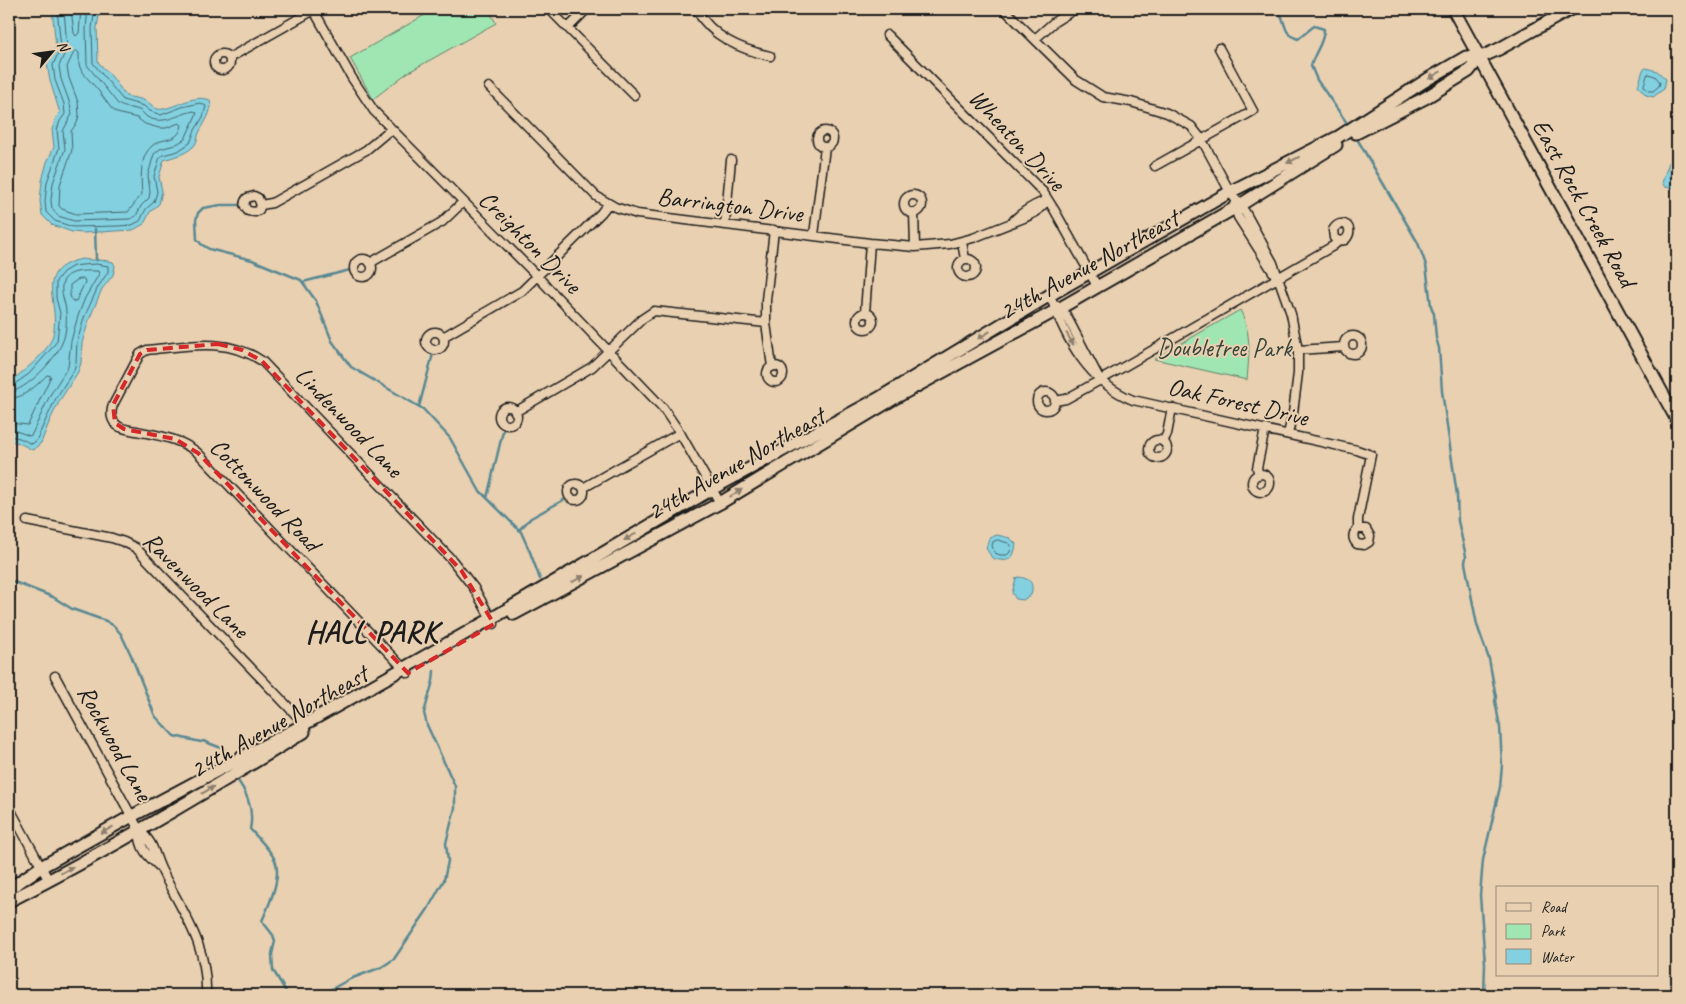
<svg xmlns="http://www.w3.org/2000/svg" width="1686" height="1004" font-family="Caveat,sans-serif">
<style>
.green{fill:#a0e6b3;stroke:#5e8168}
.water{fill:#82d0e0;stroke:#598892}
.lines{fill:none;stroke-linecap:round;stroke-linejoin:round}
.shore{stroke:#45646a;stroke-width:1}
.stream{stroke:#598892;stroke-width:2.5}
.street-casing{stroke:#1c1c1c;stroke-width:11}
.secondary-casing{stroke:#1c1c1c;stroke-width:15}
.street{stroke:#e9d0b1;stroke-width:8}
.secondary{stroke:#e9d0b1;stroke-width:11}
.oneway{fill:#8d7f6e}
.marked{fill:none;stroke:#d62828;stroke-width:4;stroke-dasharray:10 6;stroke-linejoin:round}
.labels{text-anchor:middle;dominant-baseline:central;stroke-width:4;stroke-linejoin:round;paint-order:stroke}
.street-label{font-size:25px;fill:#1c1c1c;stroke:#e9d0b1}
.park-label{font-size:25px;fill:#36443a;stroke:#e9d0b1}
.district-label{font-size:30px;font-weight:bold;letter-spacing:1px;fill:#1c1c1c;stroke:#e9d0b1}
</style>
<rect width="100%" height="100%" fill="#e9d0b1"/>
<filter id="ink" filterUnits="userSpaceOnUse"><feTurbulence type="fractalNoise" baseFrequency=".02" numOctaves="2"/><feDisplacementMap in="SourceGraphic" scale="10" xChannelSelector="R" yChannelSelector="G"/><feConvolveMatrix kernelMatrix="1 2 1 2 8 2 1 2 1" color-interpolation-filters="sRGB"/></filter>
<g filter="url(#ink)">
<path class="green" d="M435 9H488L496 23 407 73 373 99 350 58Z
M1240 310C1252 333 1249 355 1247 380L1154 359Z"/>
<path class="water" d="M52 9H100L97 28 98 62 112 77 126 96C133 98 140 98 146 101 152 104 155 111 163 109 179 106 194 94 210 100 213 113 204 122 199 133 197 138 197 144 193 147 184 155 175 156 164 160L159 177 162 191 159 204 150 212 144 224 133 230 83 233 72 232 52 225 42 215 40 201 42 181 47 162 54 147 52 130 56 117 60 113 50 81 47 64 56 47Z
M1646 68 1657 71 1666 79 1664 89 1653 97 1646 95 1638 86 1643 70Z
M1671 156 1677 158V187L1674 188 1665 187 1662 183Z
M82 259C93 261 102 259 113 262L115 266 113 275 102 289 89 320 82 343 81 363 78 372 60 400 50 420 41 443 33 450C25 447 18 440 9 442V382C22 373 47 353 52 338 63 304 30 270 82 259Z
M997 535 1010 538 1016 544C1014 561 1007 563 992 558L986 548 989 538Z
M1019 577C1031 579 1034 583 1031 595L1023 600 1016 599 1012 593 1016 578Z"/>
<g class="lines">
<path class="shore" d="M57 9 61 47 53 65 55 80 64 104 65 114 60 121 57 130 59 148 47 182 45 201 46 212 55 221 73 227 118 226 132 225 140 221 146 209 154 202 157 192 154 176 160 157 163 155 178 151 190 143 195 130 203 117 206 106 200 103 182 107 161 115 150 111 144 106 123 100 93 63 92 28 95 9
M64 9 67 48 59 66 61 79 70 104 72 114 63 131 65 149 53 183 51 200 52 209 58 216 74 221 130 219 136 216 141 206 149 198 150 192 148 175 154 154 160 149 175 145 185 139 197 113 194 111C178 114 163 126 147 117 145 115 143 113 141 111 134 107 125 109 118 104L87 65 86 28 88 9
M71 9 74 33 76 36 79 33 81 9
M77 51 79 53V65L82 72 98 90 111 108 117 113 137 118 145 124 159 128H166L179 123 182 125C178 144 163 136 152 146 139 157 141 179 142 194L128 212 76 214 62 209 59 206 60 185 72 150 71 131 77 123 79 115 78 102 69 78 67 67 74 52Z
M1648 74 1655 76 1660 82 1659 86 1653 91H1648L1644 86Z
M84 279 85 282 76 301 73 302 70 296V285L77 280Z
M9 385H13L29 374 51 349 57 341 60 313 56 298V281L63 272 73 266 82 265 96 264 108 266V272L98 287 84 318 77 342 76 362 74 370 56 398 36 441 32 444C24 441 18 435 9 437
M9 392C26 391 56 359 62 343 66 335 67 321 66 312 66 303 59 292 63 282 68 269 88 271 98 271L99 274 85 298 78 316 71 341 68 367 50 395 32 434 30 436 16 431H9
M9 399C24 398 37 385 47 375L51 376 28 425 9 423
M998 540 1008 543 1011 545 1010 552 1007 555H1000L995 553 992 546 993 542Z"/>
<path class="stream" d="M1276 9C1279 12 1282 16 1283 20 1286 30 1287 35 1298 39L1314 26 1324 29C1324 44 1314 52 1311 66L1317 80 1349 126
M1356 137 1418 243 1426 265 1431 306 1434 314 1436 338 1439 348 1442 391 1457 495 1458 521 1466 556 1465 563 1477 625 1489 659 1496 697 1495 701 1500 727 1502 765 1500 787 1483 860 1480 895 1485 964 1484 995
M243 205H221L203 208 198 213 196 220 197 239 201 244 209 249 252 260 301 280 316 301 332 341 351 367 423 409 450 438 479 490 521 532 530 552 540 579
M95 229 96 259 97 260
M303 282 354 269
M419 407 434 350
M487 498 503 431
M519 530 531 518 569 497
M9 580 53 597 72 609 106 621 114 626 121 634 131 655 155 716 174 736 201 742 203 741 224 749 225 757
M237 779C247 793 254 811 250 829 258 838 270 849 275 860 282 877 269 905 262 921L273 935 275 941 272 954 273 970 288 995
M324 995 328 991 350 979 382 967 394 959 428 909 444 880 448 861 446 843 455 808V786L427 725 424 713 433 681 434 671"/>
<defs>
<path id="street" d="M313 9 352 78 374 111 537 276 663 408 680 433 720 503
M549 9 634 95
M696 9C712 37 739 49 770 56
M1004 9 1076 80 1103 97 1131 102 1167 113 1191 126 1202 140 1230 192 1245 212 1273 263 1291 314 1298 350V373L1293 413 1288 434
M568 28 587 9
M887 35 1043 192 1055 211 1097 286
M1035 39 1054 22 1075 9
M214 62a8 8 0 1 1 16 0a8 8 0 1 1-16 0Z
M229 58 314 10
M489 87 596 196 615 207 637 214 870 243 915 247 950 244 973 238 1024 218 1036 212 1048 200
M817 139a8 8 0 1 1 16 0a8 8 0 1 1-16 0Z
M1155 166 1253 111 1219 48
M904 204a9 9 0 1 1 18 0a9 9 0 1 1-18 0Z
M261 205 258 198 254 196 247 198C243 203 244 207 248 211L255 212 259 210 261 205 272 203 366 150 391 129
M1234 205 1238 217 1275 275
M914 212 915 247
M1014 220C1023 211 1032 206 1044 201
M725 224 731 160
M814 235 825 147
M962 242 965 259
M354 268a9 9 0 1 1 18 0a9 9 0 1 1-18 0Z
M958 268a9 9 0 1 1 18 0a9 9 0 1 1-18 0Z
M370 263 442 222 463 202
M1050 295C1065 338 1088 382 1133 400L1357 450 1371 455 1358 519V529C1352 533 1352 539 1357 544L1364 545 1369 542 1370 536 1366 529H1358
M1058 306 1066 315 1098 376
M857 321a8 8 0 1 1 16 0a8 8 0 1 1-16 0Z
M865 313 870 243
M426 341a9 9 0 1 1 18 0a9 9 0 1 1-18 0Z
M1344 345a9 9 0 1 1 18 0a9 9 0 1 1-18 0Z
M443 337 522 291 601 213 608 204
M1298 350 1344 347
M767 374a8 8 0 1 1 16 0a8 8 0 1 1-16 0Z
M772 367 766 323V300L774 230
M1037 401a9 9 0 1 1 18 0a9 9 0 1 1-18 0Z
M1055 401 1066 399 1113 373 1333 246 1339 241 1345 240C1357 228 1341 216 1333 230L1334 238 1339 241
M499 416a9 9 0 1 1 18 0a9 9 0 1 1-18 0Z
M515 412 592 367 642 319 654 311 766 323
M1149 449a9 9 0 1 1 18 0a9 9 0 1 1-18 0Z
M1163 442 1167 434 1172 408
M1252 483a9 9 0 1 1 18 0a9 9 0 1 1-18 0Z
M1259 475 1257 468 1265 429
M568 492a8 8 0 1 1 16 0a8 8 0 1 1-16 0Z
M583 488 680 433
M27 521 112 538 124 542 136 548 298 717 305 728
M408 673 198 453C181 439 161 436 141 432 133 430 124 430 118 426 111 421 110 413 113 405L140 354 147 350C188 346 226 337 262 361L452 560 474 588 494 624
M55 676 139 830C155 844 153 852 161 869 182 912 208 944 206 995
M9 807 49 881
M139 830C140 849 146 855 160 867"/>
<path id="secondary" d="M1453 9 1677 420
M1356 133 1425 98 1469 71 1479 58
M514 614 720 503 893 399 1055 311 1240 205 1336 145
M9 889 41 867 132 816 303 725 491 619 712 489 881 397 1050 295 1230 192 1338 137 1428 79 1466 57 1479 58 1499 49 1571 9
M9 901C110 850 207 791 304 732"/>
</defs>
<use href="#street" class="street-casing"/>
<use href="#secondary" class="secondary-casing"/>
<use href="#street" class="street"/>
<use href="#secondary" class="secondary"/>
</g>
<defs><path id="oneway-solid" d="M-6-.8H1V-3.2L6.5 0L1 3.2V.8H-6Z" transform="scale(1.25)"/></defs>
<g class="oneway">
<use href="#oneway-solid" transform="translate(1435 75) rotate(150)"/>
<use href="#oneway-solid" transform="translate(1293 160) rotate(153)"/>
<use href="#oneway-solid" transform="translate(984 335) rotate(149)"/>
<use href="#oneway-solid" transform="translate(1070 339) rotate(59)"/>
<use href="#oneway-solid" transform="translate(736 493) rotate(-31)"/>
<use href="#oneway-solid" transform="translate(630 537) rotate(150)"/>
<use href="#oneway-solid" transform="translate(578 579) rotate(-28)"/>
<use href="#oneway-solid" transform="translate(208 790) rotate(-31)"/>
<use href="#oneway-solid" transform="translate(107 830) rotate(151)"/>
<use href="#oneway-solid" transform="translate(67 870) rotate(-29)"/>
</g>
</g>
<path class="marked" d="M218 344 242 350 262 361 461 570 494 624 408 673 198 453 175 439 124 429 115 423 113 405 140 354 147 350Z"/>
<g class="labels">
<g class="street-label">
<text transform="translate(1017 140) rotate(47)">Wheaton Drive</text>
<text transform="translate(1584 203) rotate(61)">East Rock Creek Road</text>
<text transform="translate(730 205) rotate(7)">Barrington Drive</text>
<text transform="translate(530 242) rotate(45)">Creighton Drive</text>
<text transform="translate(1089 265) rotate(-29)">24th Avenue Northeast</text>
<text transform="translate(1238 402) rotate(13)">Oak Forest Drive</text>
<text transform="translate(349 422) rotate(46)">Lindenwood Lane</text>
<text transform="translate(736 464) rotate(-30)">24th Avenue Northeast</text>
<text transform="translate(265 495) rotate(46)">Cottonwood Road</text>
<text transform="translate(196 585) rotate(45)">Ravenwood Lane</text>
<text transform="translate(279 722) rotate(-30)">24th Avenue Northeast</text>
<text transform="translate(115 743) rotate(61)">Rockwood Lane</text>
</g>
<g class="park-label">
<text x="1224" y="348">Doubletree Park</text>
</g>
<g class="district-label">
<text x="372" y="632">HALL PARK</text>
</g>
</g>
<rect width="1686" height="1004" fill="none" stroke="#e9d0b1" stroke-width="30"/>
<rect x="15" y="15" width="1656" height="974" fill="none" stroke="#1c1c1c" stroke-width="2" filter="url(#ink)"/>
<rect x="1496" y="886" width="162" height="90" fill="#e9d0b1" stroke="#978875"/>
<rect x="1506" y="903" width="25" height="8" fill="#e9d0b1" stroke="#978875"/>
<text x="1541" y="912" font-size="15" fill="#1c1c1c">Road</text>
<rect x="1506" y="924" width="25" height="15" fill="#a0e6b3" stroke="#978875"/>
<text x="1541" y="936" font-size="15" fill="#1c1c1c">Park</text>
<rect x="1506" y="949" width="25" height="15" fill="#82d0e0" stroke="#978875"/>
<text x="1541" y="962" font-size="15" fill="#1c1c1c">Water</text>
<g transform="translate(52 52) rotate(61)" stroke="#e9d0b1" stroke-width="4" paint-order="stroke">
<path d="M0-4L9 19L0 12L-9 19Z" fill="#1c1c1c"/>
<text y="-8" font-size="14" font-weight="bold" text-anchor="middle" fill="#1c1c1c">N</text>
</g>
</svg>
